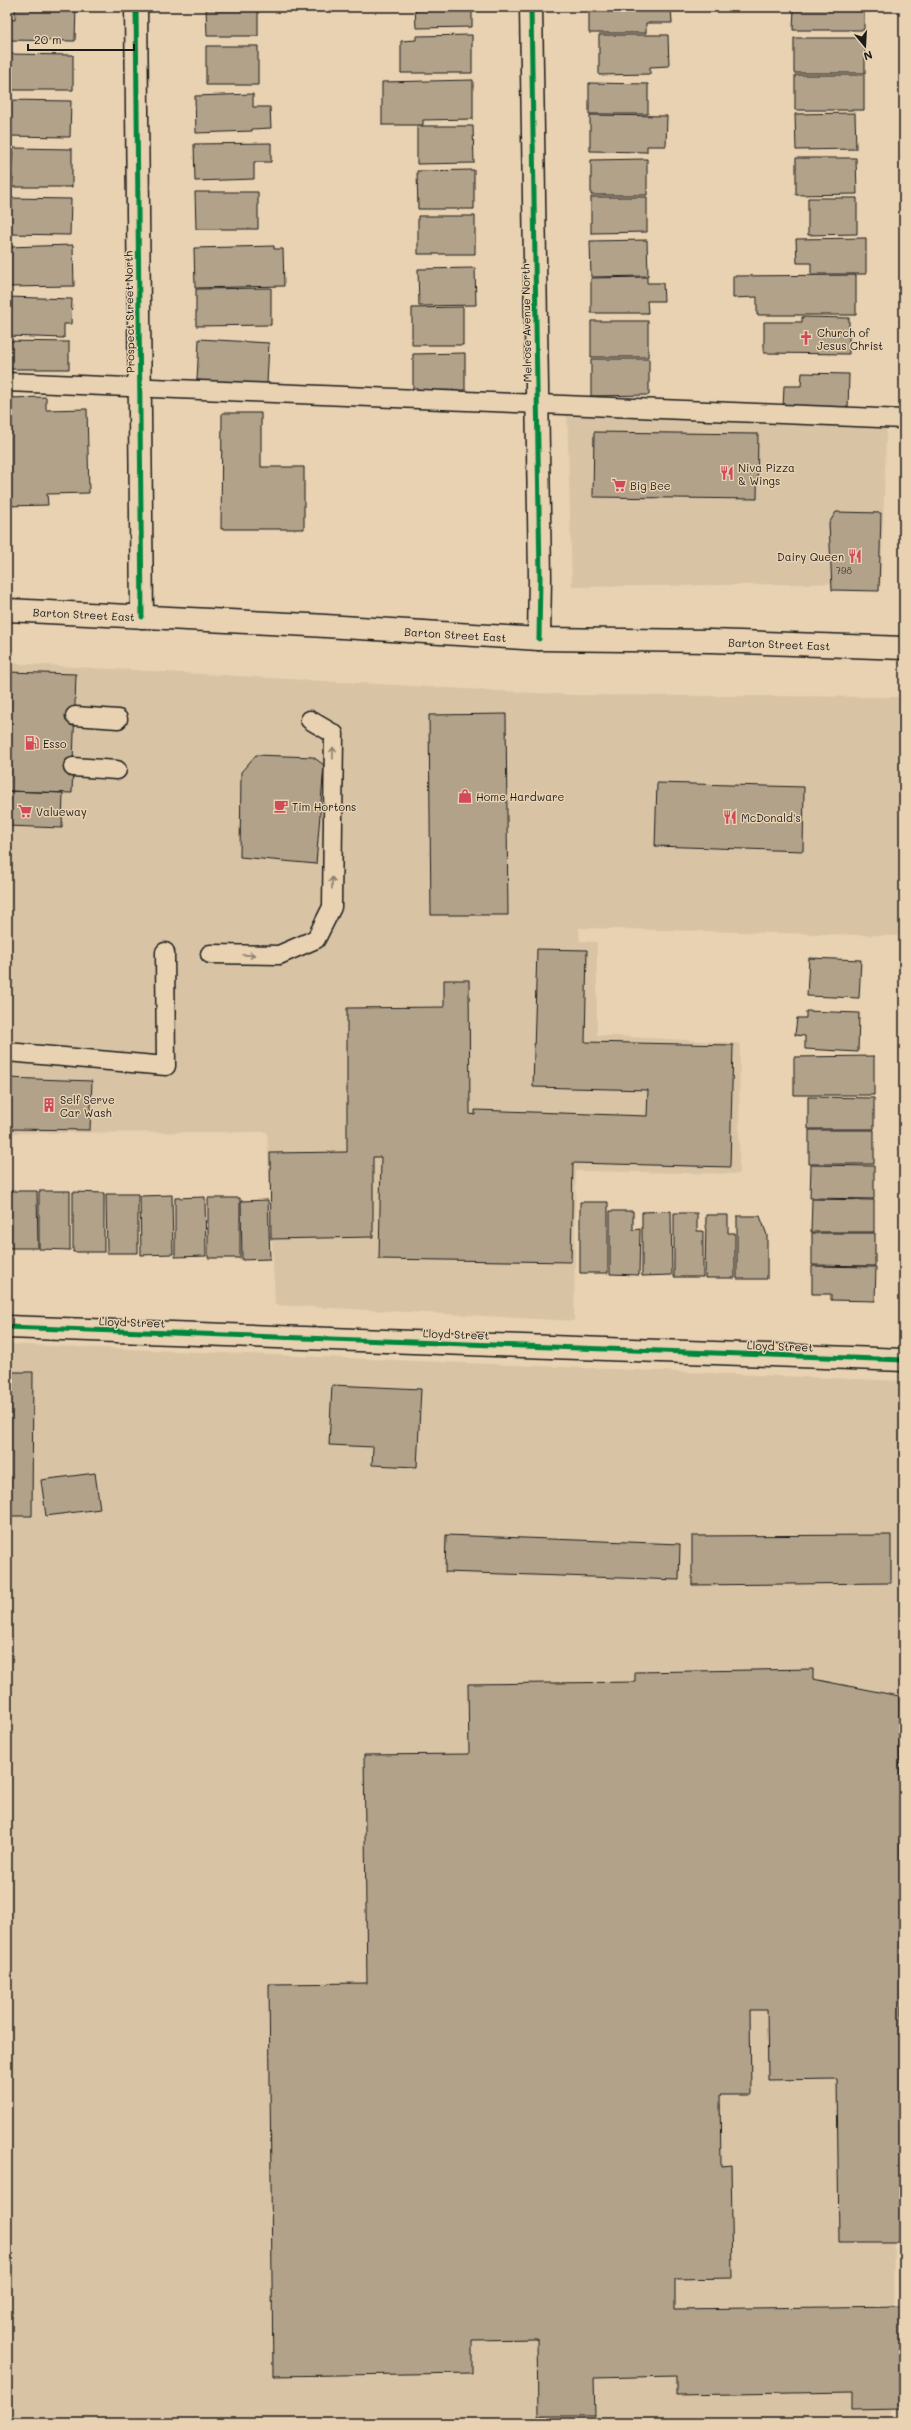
<svg xmlns="http://www.w3.org/2000/svg" width="911" height="2430" font-family="Mali,sans-serif">
<style>
.built{fill:#d8c4a5}
.building{fill:#b2a28a;stroke:#1c1c1c}
.lines{fill:none;stroke-linecap:round;stroke-linejoin:round}
.lane-casing{stroke:#1c1c1c;stroke-width:21}
.street-casing{stroke:#1c1c1c;stroke-width:25}
.secondary-casing{stroke:#1c1c1c;stroke-width:25}
.lane{stroke:#e8d2b1;stroke-width:18}
.street{stroke:#e8d2b1;stroke-width:22}
.secondary{stroke:#e8d2b1;stroke-width:22}
.cycleway-casing{stroke:#e8d2b1;stroke-width:8}
.cycleway{stroke:#00873e;stroke-width:5}
.oneway{stroke:#8c806e}
.labels{text-anchor:middle;dominant-baseline:central;stroke-width:3;stroke-linejoin:round;paint-order:stroke}
.number-label{font-size:9px;fill:#423e38}
.street-label{font-size:11px;fill:#1c1c1c;stroke:#e8d2b1}
.poi-label{font-size:11px;fill:#1c1c1c;stroke:#e8d2b1;text-anchor:start}
</style>
<rect width="100%" height="100%" fill="#e8d2b1"/>
<filter id="ink" filterUnits="userSpaceOnUse"><feTurbulence type="fractalNoise" baseFrequency=".025" numOctaves="2"/><feDisplacementMap in="SourceGraphic" scale="8" xChannelSelector="R" yChannelSelector="G"/><feConvolveMatrix kernelMatrix="1 2 1 2 8 2 1 2 1" color-interpolation-filters="sRGB"/></filter>
<g filter="url(#ink)">
<path class="built" d="M567 408 887 415 881 583 572 587Z
M7 663 574 695 900 697 898 936 579 928 580 941 597 942V1035L740 1043 739 1174 576 1171 574 1321 275 1305 267 1132 7 1133Z
M7 1344 903 1381 892 2423H7Z"/>
<path class="building" d="M15 7H76L75 41 7 40 8 19 15 20Z
M206 7H258V36H207Z
M415 7H472V27L416 28Z
M589 7H671L672 23H646V33H589Z
M794 7H864V30H793Z
M472 35V73H401V41L416 40V36Z
M599 35H668L669 66 650 67V74L599 75Z
M794 38H865V73H794Z
M206 46H258V85H206Z
M7 54 73 55V90H7Z
M795 75H864V110H795Z
M473 80V119L423 120V125H382V82Z
M589 83 648 84V114H589Z
M253 94V107H270L271 128 252 129V131L196 133 195 96Z
M7 100 71 101 70 137 7 136Z
M855 113 856 149 796 150 795 114Z
M590 115 667 116 666 146H647V152L590 151Z
M417 126H473L474 163 417 164Z
M271 143V162H254V179L195 181 194 144Z
M13 148 72 149V187H12L13 178H7V164H12Z
M796 158H856L857 194 796 195Z
M647 159V195H591V160Z
M474 170V209H418L417 171Z
M195 192H258V229H196Z
M591 197H647V232L591 233Z
M7 198 71 199 70 235 7 234Z
M808 198H857V234L808 235Z
M418 216H475V254H418Z
M866 238V274H811V263H797L796 239Z
M647 240 648 276 591 277 590 241Z
M73 245 74 286 7 287V247Z
M274 246V249H283L284 286 195 288 194 248Z
M475 268 476 305 419 306 418 269Z
M856 275V315H757V297L733 298V276Z
M647 277V283H663L664 301H647L648 313H591V278Z
M271 288V325L196 326V289Z
M7 297 72 299 71 324H64V338L7 336Z
M463 307V345H412V308Z
M802 317 849 318V354L764 353V322H802Z
M591 321H648V357H591Z
M199 339 269 343 267 384 197 381Z
M7 341 69 342V369H7Z
M465 353V390L413 391V354Z
M591 359H649V395L591 396Z
M802 373 849 374 848 411 783 409 784 386H801Z
M46 397V410L87 409 89 493 47 494 48 505 7 506V398Z
M222 413H261V467H304V529H221Z
M594 432 758 434 757 499 593 497Z
M836 512 881 513 879 591 832 590 829 523Z
M7 672 76 674 72 793 7 791Z
M506 714 508 915H431L429 715Z
M256 755 313 757 324 765 316 864 240 857 241 772Z
M657 783 804 787 803 851 655 846Z
M7 791 63 793 62 828 7 826Z
M537 949 587 950 585 1042 733 1045 730 1167 573 1163 571 1262 379 1259 381 1157H373V1237L271 1239 270 1153 347 1152V1008L444 1007V980H469L470 1114 475 1115V1110L647 1116 648 1090 533 1087Z
M809 958 861 960 859 998 807 996Z
M806 1011 859 1013 858 1052 805 1049V1036L795 1035 797 1018H806Z
M874 1056V1095H794V1057Z
M7 1078 92 1081 90 1130 7 1129Z
M808 1097 874 1098V1129H808Z
M809 1130H874V1164H809Z
M811 1165 874 1166V1199L810 1198Z
M7 1191H37L38 1248H7Z
M39 1191H70V1250L39 1249Z
M73 1192 104 1193V1252H73Z
M106 1194H138V1253H107Z
M172 1195 173 1254 141 1255 140 1196Z
M205 1197 206 1256 175 1257V1198Z
M208 1198H240V1258H208Z
M812 1199 874 1200V1232H811Z
M268 1200 270 1259 242 1260 241 1201Z
M580 1202H608V1273H580Z
M610 1211H633V1230L640 1229 639 1275 610 1274Z
M671 1211 672 1275 642 1276V1212Z
M674 1213H697V1231H703V1277H674Z
M706 1215H728V1233H735V1278H705Z
M737 1216H760L767 1235V1279H737Z
M812 1233H875V1266L812 1265Z
M812 1266 876 1267 875 1301 831 1300V1294H812Z
M7 1372H33L32 1516H7Z
M332 1385 421 1389 417 1467 372 1465 373 1447 329 1445Z
M95 1473 100 1509 46 1516 41 1480Z
M446 1535 680 1544 679 1580 445 1572Z
M891 1535V1583L692 1585V1536Z
M813 1669V1679L899 1696 904 2242H839L837 2079 768 2080 767 2010H750L751 2095H720L721 2166 731 2165 733 2278 675 2279V2309L904 2306V2409L852 2410V2392L676 2395V2376L594 2378 595 2416H538L537 2339 472 2340V2373L273 2376 269 1984 367 1983 364 1755 469 1754 468 1684 635 1682V1672Z"/>
<g class="lines">
<defs>
<path id="lane" d="M7 382 904 419
M75 716 118 719
M73 767 117 770
M210 954 279 955 316 939 332 907 334 734 310 720
M7 1052 166 1066 165 952"/>
<path id="street" d="M136 7 142 617
M531 7 540 577 539 639
M7 1327 904 1360"/>
<g id="secondary">
<path id="s1" d="M7 610 309 625 539 639 711 641 904 648"/>
</g>
</defs>
<use href="#lane" class="lane-casing"/>
<use href="#street" class="street-casing"/>
<use href="#secondary" class="secondary-casing"/>
<use href="#lane" class="lane"/>
<use href="#street" class="street"/>
<use href="#secondary" class="secondary"/>
<defs>
<path id="cycleway" d="M136 7 142 617
M531 7 540 577 539 639
M7 1327 904 1360"/>
</defs>
<use href="#cycleway" class="cycleway-casing"/>
<use href="#cycleway" class="cycleway"/>
</g>
<defs><path id="oneway-shaft" d="M-6 0H5M1.5-3L5.5 0L1.5 3" fill="none" stroke-width="1.6" stroke-linecap="round" stroke-linejoin="round"/></defs>
<g class="oneway">
<use href="#oneway-shaft" transform="translate(333 753) rotate(-89)"/>
<use href="#oneway-shaft" transform="translate(332 883) rotate(-89)"/>
<use href="#oneway-shaft" transform="translate(249 955) rotate(1)"/>
</g>
</g>
<defs>
<symbol id="church-bare" viewBox="-9 -9 18 18"><path d="M-1.2-6h2.4v3.5h3.3v2.4h-3.3V6h-2.4V-.1h-3.3v-2.4h3.3Z" fill="#d1495b" stroke="#e8d2b1" stroke-width="2.5" paint-order="stroke"/></symbol>
<symbol id="restaurant-bare" viewBox="-9 -9 18 18"><path d="M-5-6h1v4h1v-4h1v4h1v-4h1v5L-1.5 .5V6h-2V.5L-5-1ZM5-6V6H3V1.5H1.5Q1.5-4 5-6Z" fill="#d1495b" stroke="#e8d2b1" stroke-width="2.5" paint-order="stroke"/></symbol>
<symbol id="supermarket-bare" viewBox="-9 -9 18 18"><path d="M-6-5.5h2.5l.6 2H6L4.5 2H-2.5L-4.4-4H-6ZM-1.5 3.2a1.3 1.3 0 1 0 .1 0ZM3 3.2a1.3 1.3 0 1 0 .1 0Z" fill="#d1495b" stroke="#e8d2b1" stroke-width="2.5" paint-order="stroke"/></symbol>
<symbol id="fuel-bare" viewBox="-9 -9 18 18"><path d="M-5.5-6h7V0h2V4h1.3V-2.5L3-4.5l.8-.8L6-3V5H2.5V1h-1V6h-7ZM-4.2-4.7v3.2H.2V-4.7Z" fill="#d1495b" stroke="#e8d2b1" stroke-width="2.5" paint-order="stroke"/></symbol>
<symbol id="shop-bare" viewBox="-9 -9 18 18"><path d="M-5-2.5h2.3a2.7 3.5 0 0 1 5.4 0H5L5.5 6h-11ZM-1.5-2.5h3a1.5 2.3 0 0 0-3 0Z" fill="#d1495b" stroke="#e8d2b1" stroke-width="2.5" paint-order="stroke"/></symbol>
<symbol id="cafe-bare" viewBox="-9 -9 18 18"><path d="M-5.5-4.5H6V0H3Q3 3.5 0 3.5H-2.5Q-5.5 3.5-5.5 0ZM3-3.2v2h1.7v-2ZM-6 4.5H4V6H-6Z" fill="#d1495b" stroke="#e8d2b1" stroke-width="2.5" paint-order="stroke"/></symbol>
<symbol id="building-bare" viewBox="-9 -9 18 18"><path d="M-4-6H4V6H1V3H-1V6H-4ZM-2.5-4.3h1.7v1.8h-1.7ZM.8-4.3h1.7v1.8H.8ZM-2.5-1h1.7V.8h-1.7ZM.8-1h1.7V.8H.8Z" fill="#d1495b" stroke="#e8d2b1" stroke-width="2.5" paint-order="stroke"/></symbol>
</defs>
<g fill-rule="evenodd">
<use href="#church-bare" x="796" y="328" width="20" height="20"/>
<use href="#restaurant-bare" x="717" y="463" width="20" height="20"/>
<use href="#supermarket-bare" x="609" y="475" width="20" height="20"/>
<use href="#restaurant-bare" x="845" y="546" width="20" height="20"/>
<use href="#fuel-bare" x="22" y="733" width="20" height="20"/>
<use href="#shop-bare" x="455" y="786" width="20" height="20"/>
<use href="#cafe-bare" x="271" y="796" width="20" height="20"/>
<use href="#supermarket-bare" x="15" y="801" width="20" height="20"/>
<use href="#restaurant-bare" x="720" y="807" width="20" height="20"/>
<use href="#building-bare" x="39" y="1095" width="20" height="20"/>
</g>
<g class="labels">
<g class="number-label">
<text x="844" y="570">798</text>
</g>
<g class="street-label">
<text transform="translate(129 312) rotate(-91)">Prospect Street North</text>
<text transform="translate(526 323) rotate(-91)">Melrose Avenue North</text>
<text stroke="none"><textPath href="#s1" startOffset="77">Barton Street East</textPath></text>
<text stroke="none"><textPath href="#s1" startOffset="449">Barton Street East</textPath></text>
<text stroke="none"><textPath href="#s1" startOffset="773">Barton Street East</textPath></text>
<text transform="translate(132 1322) rotate(2)">Lloyd Street</text>
<text transform="translate(456 1334) rotate(2)">Lloyd Street</text>
<text transform="translate(780 1346) rotate(2)">Lloyd Street</text>
</g>
<g class="poi-label">
<text x="817" y="332">Church of<tspan x="817" dy="13">Jesus Christ</tspan></text>
<text x="738" y="467">Niva Pizza<tspan x="738" dy="13">&amp; Wings</tspan></text>
<text x="630" y="485">Big Bee</text>
<text x="844" y="556" text-anchor="end">Dairy Queen</text>
<text x="43" y="743">Esso</text>
<text x="476" y="796">Home Hardware</text>
<text x="292" y="806">Tim Hortons</text>
<text x="36" y="811">Valueway</text>
<text x="741" y="817">McDonald's</text>
<text x="60" y="1099">Self Serve<tspan x="60" dy="13">Car Wash</tspan></text>
</g>
</g>
<rect width="911" height="2430" fill="none" stroke="#e8d2b1" stroke-width="24"/>
<rect x="12" y="12" width="887" height="2406" fill="none" stroke="#1c1c1c" stroke-width="1.5" filter="url(#ink)"/>
<g transform="translate(865 46) rotate(162)" stroke="#e8d2b1" stroke-width="3" paint-order="stroke">
<path d="M0-3L7 15L0 10L-7 15Z" fill="#1c1c1c"/>
<text y="-6" font-size="11" font-weight="bold" text-anchor="middle" fill="#1c1c1c">N</text>
</g>
<path d="M28 44v6h106v-6" fill="none" stroke="#1c1c1c" stroke-width="2"/>
<text x="34" y="44" font-size="12" fill="#1c1c1c" stroke="#e8d2b1" stroke-width="3" paint-order="stroke">20 m</text>
</svg>
